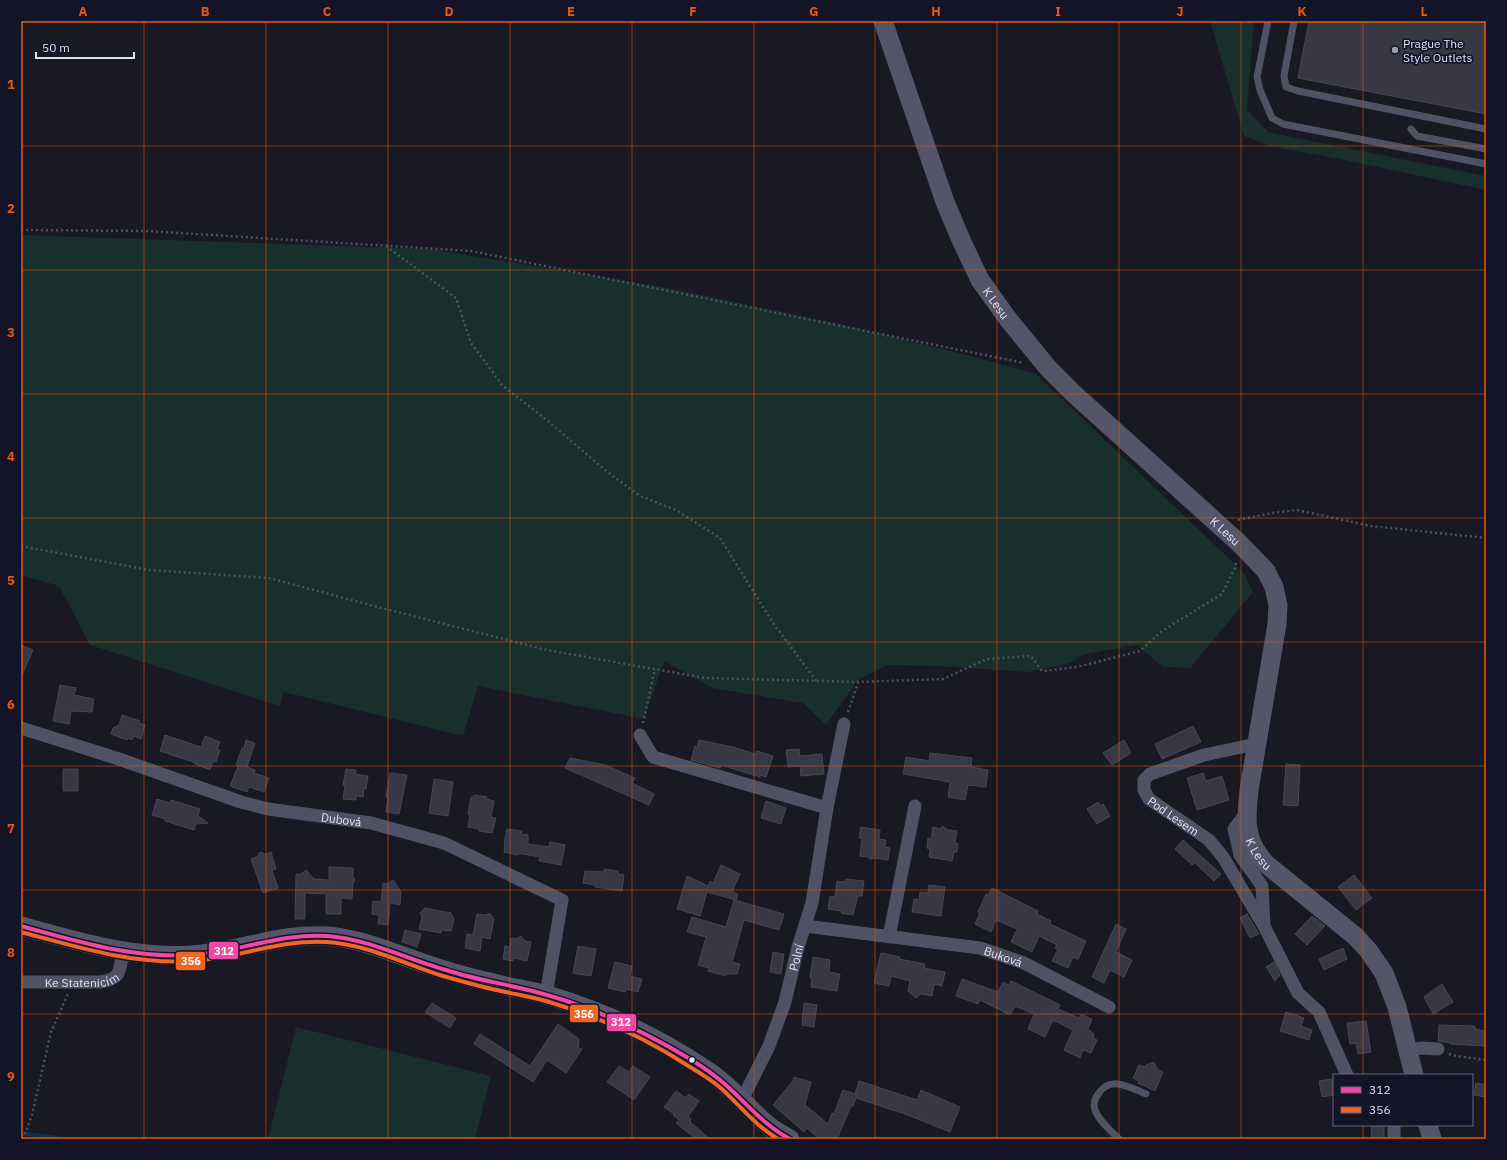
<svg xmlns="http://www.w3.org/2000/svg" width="1507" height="1160" font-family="'IBM Plex Sans',sans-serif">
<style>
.green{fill:#182f2c}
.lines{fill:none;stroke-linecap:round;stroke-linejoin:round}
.stream{stroke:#142e45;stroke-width:4}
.building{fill:#383845;stroke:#454556}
.path{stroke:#48555e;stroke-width:2.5;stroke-dasharray:2 3;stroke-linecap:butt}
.lane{stroke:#4f5264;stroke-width:7}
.street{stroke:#4f5264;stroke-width:13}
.secondary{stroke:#545569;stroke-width:19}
.bus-1-casing{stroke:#141429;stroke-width:7}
.bus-2-casing{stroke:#141429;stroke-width:7}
.bus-1{stroke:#f346a5;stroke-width:4}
.bus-2{stroke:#f26522;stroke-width:4}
.grid{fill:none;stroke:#e8590c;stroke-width:1;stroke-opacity:0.55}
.poi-dot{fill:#9a9cb0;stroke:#141429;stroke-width:1.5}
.bus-dot{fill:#e0e2fb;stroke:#141429;stroke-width:1.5}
.labels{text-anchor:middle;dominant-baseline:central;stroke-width:3.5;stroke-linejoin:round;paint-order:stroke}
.poi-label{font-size:12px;fill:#e0e2fb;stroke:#141429;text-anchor:start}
.street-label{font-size:12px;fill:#e0e2fb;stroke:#141429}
.line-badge{stroke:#141429;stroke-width:1.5}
.badge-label{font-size:11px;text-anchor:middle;font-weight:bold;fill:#fff}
.neatline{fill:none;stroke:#e8590c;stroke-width:1.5}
.grid-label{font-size:13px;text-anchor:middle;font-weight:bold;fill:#e8590c}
</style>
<rect width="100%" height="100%" fill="#191924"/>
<path class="green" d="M1210 21H1254L1247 110 1268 132 1486 176V190L1340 159 1270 146 1244 136Z
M21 235 430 249 668 288 848 326 963 354 1036 374 1243 572 1253 592 1190 668 1163 667 1137 645 1085 654 1070 663 1028 672 937 666 888 665 858 680 826 725 803 703 713 688 664 661 644 719 478 686 463 736 284 692 280 706 90 645 59 586 21 575Z
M296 1027 491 1076 475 1139H268Z"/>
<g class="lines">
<path class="stream" d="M21 1133 64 1139"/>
</g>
<path class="building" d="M1309 21H1486V114L1298 78Z
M21 645 33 650 21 677Z
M60 685 76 688 74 695 94 699 92 712 71 711 69 724 53 721Z
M122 715 140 721 139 723 145 725 141 739 134 736 132 740 128 738 127 740 111 734 113 728 119 725Z
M1193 726 1201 742 1162 759 1155 744Z
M165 735 201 747 205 736 220 742 217 749 220 750 216 762 213 761 210 770 195 764 196 763 160 751Z
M246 740 255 743 247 767 255 770 254 773 269 778 264 792 249 787 247 792 230 786 238 766 236 765 242 748H244Z
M699 740 733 747 756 754 757 751 773 756 766 777 760 775V777L721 765 720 768 691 760 695 746 697 747Z
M1124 740 1131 753 1112 765 1103 753Z
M799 749 800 756 822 754 824 774 801 776 800 766 788 767 786 750Z
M930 753 972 758 971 767 988 770 986 787 968 785 965 800 948 797 950 782 903 774 906 757 929 761Z
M570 758 605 765 635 778 632 783 654 794 649 805 565 768Z
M1286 764 1300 765 1298 806 1283 805Z
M63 769H78V791H63Z
M346 769 356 770 355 774 368 776 366 789 364 788 363 797 356 796V800L343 799 345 786 343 785Z
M390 773 407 775 399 814 386 812 388 797H386Z
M1203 773 1206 781 1222 776 1229 800 1197 810 1187 778Z
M434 779 453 782 448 816 429 813Z
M474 795 487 797 486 799 494 801 491 817 496 818 492 833 479 831V829L468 827 470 814H468L471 797H473Z
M157 799 170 803 171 800 200 809 198 816 208 823 196 824 194 830 165 821V819L152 815Z
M766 801 786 808 781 824 761 818Z
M1098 802 1100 806 1103 804 1110 816 1097 824 1087 809Z
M942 826 948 830 957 831 955 843 958 844 957 852H954L952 861 929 857 930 849 927 848 928 838 931 839 933 827 941 829Z
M861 827 880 830 879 839 886 840 885 847 890 848 888 860 875 858 870 859 869 857 860 856 862 838H859Z
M507 829 522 831 521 834 528 835V844L549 847 550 842 565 845 561 865 539 861 540 857 518 853V855L504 852 505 845 504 844Z
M1183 840 1221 874 1214 881 1195 863 1192 865 1175 849Z
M260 852 265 854 271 852 276 869 272 870 278 888 263 893 251 859 258 856Z
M721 865 740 874 732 892 738 894 736 900 707 892 700 916 677 909 687 876 708 886 710 881 713 883Z
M329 867 353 868V877L355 880 353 883 352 899 341 898V914H326V894L305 893V919H295L296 874H301L306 870 314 879 329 880Z
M604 869 618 871V874L624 875 622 891 595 887V885L583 883 585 871 604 872Z
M1354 875 1372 898 1356 910 1338 887Z
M846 879 864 881 862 896H858L853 915 841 913 842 911 828 909 830 896 835 897 837 881 845 882Z
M393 880 401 892 400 905 390 903 388 925 378 924 379 915 372 914 373 901 381 902 383 883 388 884Z
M929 885 945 887 941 916 912 912 914 899 919 900 920 892 928 893Z
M992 888 1038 911 1037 914 1051 921 1050 924 1086 941 1078 959 1073 957 1068 968 1052 961 1058 949 1055 948 1057 945 1039 936 1032 952 1011 942 1017 929 996 920 991 932 975 924 980 913 978 912 986 894 988 895Z
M734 900 784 914 779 930 744 920 732 962 740 964 737 974H726V976L708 971 709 968 698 965 706 937 687 932 692 917 726 927Z
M425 908 451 913 454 919 451 931 441 930V933L419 929 422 917 420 913Z
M489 913 494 919 490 939 482 937 480 951 465 948 467 934 473 935 477 914 486 915Z
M1247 914 1259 934 1250 938 1240 918Z
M1312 916 1325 926 1307 945 1295 934Z
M1116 924 1126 929 1116 952 1132 960 1124 977 1110 970 1104 983 1092 977Z
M405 930 421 934 417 947 402 942Z
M521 936 525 941 531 942 527 961 513 958V961L503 959 505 946 510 947 511 938 517 939Z
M578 946 596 949 591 976 573 973Z
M1343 948 1347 959 1324 970 1319 959Z
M773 952 784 954 781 974 770 972Z
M881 953 900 957 899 959 925 964 924 968 945 972 942 986 934 984 932 996 921 994 916 998 908 991 910 981 891 976 889 986 874 983Z
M813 957 830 960 829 972 840 974 837 991 811 987 812 978H810Z
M615 962 632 966 630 976 642 979 638 992 626 989 625 992 608 988Z
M1274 962 1280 975 1275 981 1266 967Z
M962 979 998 992 1003 982 1009 985 1011 981 1054 1002 1060 1005 1058 1009 1079 1018 1081 1014 1092 1019 1088 1029 1094 1034 1093 1038 1097 1040 1091 1053 1083 1050 1080 1058 1064 1050 1073 1030 1053 1020 1045 1037 1028 1029 1034 1014 1015 1006 1010 1015 980 1000 978 1004 956 996Z
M1442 984 1453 1002 1433 1014 1424 997Z
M432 1003 456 1018 450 1028 425 1012Z
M804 1003 817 1005 814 1027 802 1025Z
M1286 1012 1304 1018 1301 1026 1312 1030 1309 1040 1280 1031Z
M1366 1021 1371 1052 1358 1054 1356 1043 1350 1044 1347 1023Z
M558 1024 579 1039 578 1048 582 1049 566 1073 547 1060 533 1082 474 1044 480 1034 530 1066Z
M1439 1025 1475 1026V1029L1485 1031 1484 1046 1450 1044V1043L1438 1041Z
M1154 1062 1157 1069 1163 1072 1155 1091 1138 1083 1139 1081 1133 1078 1139 1065 1145 1067 1146 1065Z
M619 1066 629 1072 633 1066 650 1077 634 1100 607 1082Z
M794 1077 811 1082 805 1105 828 1124 832 1113 834 1114 843 1090 855 1094 859 1081 917 1100 921 1090 960 1107 950 1132 908 1115 856 1098 853 1106H851L837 1139H819L807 1128 804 1132 773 1105 792 1082Z
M1332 1079 1334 1095 1322 1097 1319 1081Z
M1476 1083 1486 1085V1097L1474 1095Z
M676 1091 686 1098 689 1094 699 1101 688 1117 691 1119 690 1122 709 1138V1139H696L676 1123 679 1120 673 1115 674 1114 664 1107Z
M1372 1125H1384V1139H1371Z"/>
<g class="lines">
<path class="path" d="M21 230 147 231 471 251 1024 363
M386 246 456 298 471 343 503 386 548 421 605 470 640 496 676 510 720 538 773 623 817 682
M1238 520 1272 513 1297 510 1371 526 1486 538
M21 546 149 570 269 578 374 606 547 650 705 678 858 682 943 679 987 659 1031 656 1042 671 1077 667 1140 651 1162 631 1222 594 1235 568 1236 561
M848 712 858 683
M643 723 655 669
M1449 1054 1456 1056 1486 1060
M23 1139 32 1115 51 1032 68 994"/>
<path class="lane" d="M1268 21 1257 77 1260 90 1272 118 1283 124 1486 164
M1294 21 1284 76 1286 87 1298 91 1486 129
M1411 129 1417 136 1486 149
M1119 1139C1111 1131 1099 1121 1095 1110 1093 1104 1095 1098 1099 1093 1111 1075 1131 1088 1146 1094"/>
<g class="street">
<path id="s1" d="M21 728 119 759 241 802 268 809 371 823 444 843 562 900 546 995"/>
<path d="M640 735 653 757 827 808"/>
<path id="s2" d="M1256 744 1204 755 1150 774 1144 780V790L1149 799 1209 840 1223 857 1264 926"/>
<path d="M1247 812 1234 829 1240 855 1262 886 1264 926 1298 993 1319 1012 1347 1075"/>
<path id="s3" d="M805 926 980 948 1024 963 1109 1007"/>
<path d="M889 937 915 806"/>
<path id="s4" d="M21 982H100C122 979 119 971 123 952"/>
<path d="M1407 1050 1422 1048 1438 1049"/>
<path id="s5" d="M742 1100 769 1046 785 1002 798 947 812 903 827 808 844 724"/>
<path d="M1394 1125V1139"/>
</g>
<g class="secondary">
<path id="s6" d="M883 21 945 202 962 242 980 280 1008 319 1048 368 1073 393 1239 543 1266 571 1274 587 1278 605 1277 624 1249 790C1247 811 1244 831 1255 849 1258 855 1263 860 1266 864L1355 936 1368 950 1384 973 1397 1007 1414 1075"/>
<path d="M21 926C77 941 133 959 192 955 237 952 281 933 327 936 366 939 401 957 438 968 457 974 475 979 494 983 511 988 529 990 547 995 605 1012 661 1039 711 1073 733 1088 748 1109 769 1126 775 1131 783 1135 790 1139"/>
<path d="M1428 1125 1432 1139"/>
</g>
<defs>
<path id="bus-1" d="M21 926C77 941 133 959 192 955 237 952 281 933 327 936 368 939 407 959 446 970 479 981 514 985 547 995 597 1009 645 1032 690 1059 703 1067 716 1076 727 1086 748 1105 764 1125 790 1139"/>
<path id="bus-2" d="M21 932C77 947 134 965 193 961 238 958 281 939 326 942 366 944 405 964 443 976 464 982 485 988 506 992 519 995 533 997 546 1001 597 1016 646 1038 690 1067 702 1074 713 1081 723 1090 741 1107 756 1126 778 1139"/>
</defs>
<use href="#bus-1" class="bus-1-casing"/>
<use href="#bus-2" class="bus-2-casing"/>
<use href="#bus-1" class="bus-1"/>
<use href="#bus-2" class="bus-2"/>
</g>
<path class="grid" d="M144 21V1139M266 21V1139M388 21V1139M510 21V1139M632 21V1139M754 21V1139M875 21V1139M997 21V1139M1119 21V1139M1241 21V1139M1363 21V1075M21 146H1486M21 270H1486M21 394H1486M21 518H1486M21 642H1486M21 766H1486M21 890H1486M21 1014H1486M1363 1125V1139"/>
<circle class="poi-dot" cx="1395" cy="50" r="4"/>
<circle class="bus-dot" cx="692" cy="1060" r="3.5"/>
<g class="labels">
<g class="poi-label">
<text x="1403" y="43">Prague The<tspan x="1403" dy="14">Style Outlets</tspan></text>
</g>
<g class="street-label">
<text stroke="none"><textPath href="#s6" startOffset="305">K Lesu</textPath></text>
<text stroke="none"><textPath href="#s6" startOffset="629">K Lesu</textPath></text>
<text stroke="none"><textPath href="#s2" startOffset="169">Pod Lesem</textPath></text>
<text stroke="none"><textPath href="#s1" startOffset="334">Dubová</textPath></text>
<text stroke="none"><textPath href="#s6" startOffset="976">K Lesu</textPath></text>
<text stroke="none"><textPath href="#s5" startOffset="153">Polní</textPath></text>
<text stroke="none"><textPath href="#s3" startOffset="201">Buková</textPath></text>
<text stroke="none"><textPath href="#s4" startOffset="61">Ke Statenicím</textPath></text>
</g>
</g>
<g class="line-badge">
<rect x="208" y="941" width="31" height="19" rx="4" fill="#f346a5"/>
<rect x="175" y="951" width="31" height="20" rx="4" fill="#f26522"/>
<rect x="569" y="1004" width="30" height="19" rx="4" fill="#f26522"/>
<rect x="606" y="1013" width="31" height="19" rx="4" fill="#f346a5"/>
</g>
<g class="badge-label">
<text x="224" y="955">312</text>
<text x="191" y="965">356</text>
<text x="584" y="1018">356</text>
<text x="621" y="1026">312</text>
</g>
<rect width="1507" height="1160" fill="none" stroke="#141429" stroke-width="44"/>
<rect x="1333" y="1074" width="140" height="52" fill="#141429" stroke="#66667d"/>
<rect x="1341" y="1087" width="20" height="6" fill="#f346a5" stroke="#66667d"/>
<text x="1369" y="1094" font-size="12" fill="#e0e2fb">312</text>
<rect x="1341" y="1107" width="20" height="6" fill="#f26522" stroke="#66667d"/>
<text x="1369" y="1114" font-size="12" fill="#e0e2fb">356</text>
<path d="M36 52v6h98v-6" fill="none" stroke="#e0e2fb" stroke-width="2"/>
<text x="42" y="52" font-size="12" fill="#e0e2fb" stroke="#141429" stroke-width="3" paint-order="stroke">50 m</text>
<rect x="22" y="22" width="1463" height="1116" class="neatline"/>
<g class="grid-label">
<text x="83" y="16">A</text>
<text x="205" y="16">B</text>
<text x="327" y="16">C</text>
<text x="449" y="16">D</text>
<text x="571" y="16">E</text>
<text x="693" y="16">F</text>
<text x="814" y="16">G</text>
<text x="936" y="16">H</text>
<text x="1058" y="16">I</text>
<text x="1180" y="16">J</text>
<text x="1302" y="16">K</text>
<text x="1424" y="16">L</text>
<text x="11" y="89">1</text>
<text x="11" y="213">2</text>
<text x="11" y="337">3</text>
<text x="11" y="461">4</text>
<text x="11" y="585">5</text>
<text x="11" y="709">6</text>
<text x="11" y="833">7</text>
<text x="11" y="957">8</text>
<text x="11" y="1081">9</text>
</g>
</svg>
